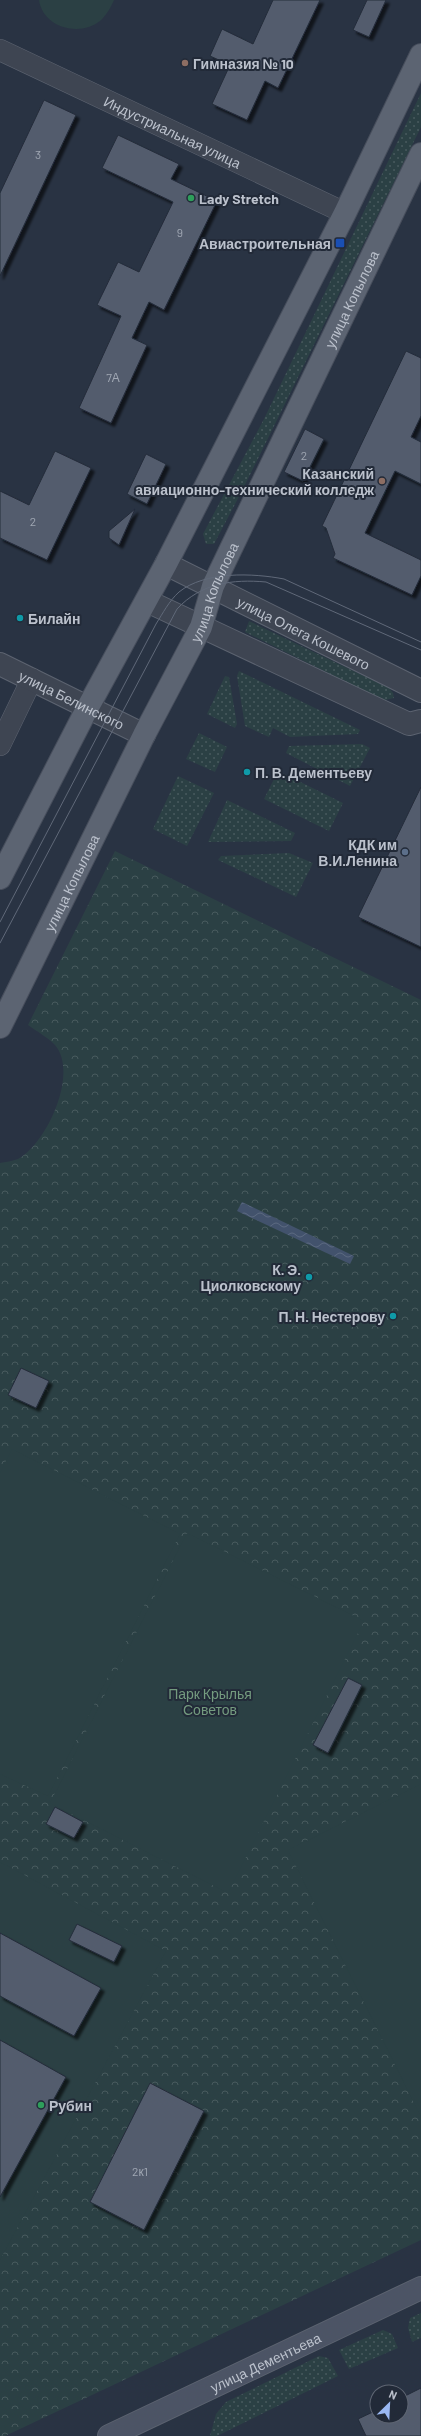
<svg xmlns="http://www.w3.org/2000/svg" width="421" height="2436" font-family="Barlow,sans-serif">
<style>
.grass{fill:url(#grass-dots)}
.park{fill:url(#park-crowns)}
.pitch{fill:#2b4044}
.water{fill:url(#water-waves)}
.building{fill:#535c6d;stroke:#242c3a;filter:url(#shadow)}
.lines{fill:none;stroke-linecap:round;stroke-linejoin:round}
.minor-casing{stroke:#5c6370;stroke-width:22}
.tertiary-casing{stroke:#5c6370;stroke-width:24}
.secondary-casing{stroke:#5c6370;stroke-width:24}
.primary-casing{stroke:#474e5c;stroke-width:24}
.minor{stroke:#3e4552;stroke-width:21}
.tertiary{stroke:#3e4552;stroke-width:22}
.secondary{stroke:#4c5465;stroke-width:22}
.primary{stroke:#5c6472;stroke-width:22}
.tram{stroke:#606979;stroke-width:1}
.education-dot{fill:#8d6e63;stroke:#222a38;stroke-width:1.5}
.leisure-dot{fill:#2e9e5b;stroke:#222a38;stroke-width:1.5}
.transit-dot{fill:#1a4fb4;stroke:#222a38;stroke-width:1.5}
.culture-dot{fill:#0f9aa8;stroke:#222a38;stroke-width:1.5}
.service-dot{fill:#5c6f8a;stroke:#222a38;stroke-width:1.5}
.labels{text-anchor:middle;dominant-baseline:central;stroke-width:4;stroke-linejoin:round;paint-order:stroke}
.number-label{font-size:12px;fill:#a1a8b4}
.poi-label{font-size:14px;font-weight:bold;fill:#bbc1cc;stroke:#222a38;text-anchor:start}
.street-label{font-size:14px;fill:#bbc1cc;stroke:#222a38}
.park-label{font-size:14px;fill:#749b7f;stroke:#222a38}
</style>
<defs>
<pattern id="grass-dots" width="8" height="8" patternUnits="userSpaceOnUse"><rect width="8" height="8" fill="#2b4044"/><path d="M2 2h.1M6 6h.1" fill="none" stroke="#485a5e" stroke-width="1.8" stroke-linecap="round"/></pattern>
<pattern id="park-crowns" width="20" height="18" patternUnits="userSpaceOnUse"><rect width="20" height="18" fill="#2b4044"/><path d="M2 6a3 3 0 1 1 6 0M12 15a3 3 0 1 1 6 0" fill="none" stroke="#485a5e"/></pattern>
<pattern id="water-waves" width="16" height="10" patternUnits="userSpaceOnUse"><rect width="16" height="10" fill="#42526c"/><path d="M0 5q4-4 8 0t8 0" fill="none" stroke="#5b6980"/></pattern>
<filter id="shadow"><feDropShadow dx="3.5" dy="3.5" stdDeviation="1" flood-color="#0009"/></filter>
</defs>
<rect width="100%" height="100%" fill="#293343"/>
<path class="grass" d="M421 93V127L243 489 214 544H206L203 534 264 419Z
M249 621 389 688 393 693 394 698 385 700 373 695 245 632Z
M239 671 360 730 358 734 290 737 273 728 269 737 245 726 237 676Z
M225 676 229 677 237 724 235 728 207 714Z
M199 733 227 747 215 772 186 759Z
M362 744 370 748 350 786 286 753 289 746Z
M278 771 343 803 329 831 264 799Z
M178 776 214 793 187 846 153 829Z
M227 800 295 833 291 841 208 842Z
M289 853 313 863 296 897 218 860 221 856Z
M421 2313V2338L412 2342 408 2328 410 2318Z
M383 2330 392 2334 398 2348 349 2369 339 2350Z
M319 2356 328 2358 338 2376 217 2436H210L216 2414 226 2402Z"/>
<path class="park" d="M115 851 421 1000V2240L5 2436H0V1163C5 1162 13 1161 18 1159 47 1143 79 1073 55 1045 49 1038 36 1031 28 1025Z"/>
<path class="pitch" d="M39 0H114C111 7 106 16 100 21 80 37 43 28 39 0Z
M12 1449 180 1534 48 1796 0 1774V1473Z
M187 1533 364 1621 228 1893 50 1803Z
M421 1784V2117L288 1850Z
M0 1862 166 1951 0 2260Z"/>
<path class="water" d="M242 1202 354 1256 350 1264 237 1211Z"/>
<path class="building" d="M273 0H320L278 88 265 81 247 120 212 104 230 65 210 56 222 29 253 44Z
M367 0H386L369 37 353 30Z
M44 100 76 115 0 276V193Z
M118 135 179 164 171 179 217 201 164 310 149 302 132 338 147 345 111 423 79 408 121 316 97 305 118 262 139 272 173 202 102 168Z
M406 351 421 358V416L411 437 421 442V484L395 471 365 533 421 560V576L412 595 333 558 335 554 326 528 322 526Z
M305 429 324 439 303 481 284 472Z
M55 451 91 468 47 560 0 538V491L29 505Z
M146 454 166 464 147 504 127 494Z
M135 509 119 545 109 538V531Z
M421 787V947L358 917Z
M21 1368 49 1381 36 1408 8 1395Z
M348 1678 362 1685 328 1753 313 1745Z
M55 1807 83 1822 74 1838 46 1824Z
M77 1924 122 1946 114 1962 69 1940Z
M0 1933 101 1988 74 2036 0 1996Z
M0 2040 66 2077 0 2197Z
M150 2083 204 2111 144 2230 90 2202Z
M421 2388V2436H366L358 2419 377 2410V2416H401V2398Z"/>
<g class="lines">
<defs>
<g id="minor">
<path id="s1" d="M0 50 345 213"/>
<path d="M0 745 32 679"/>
</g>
<g id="tertiary">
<path id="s2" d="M166 564 421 691"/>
<path d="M147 601 409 724 421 721"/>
<path id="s3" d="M0 664 144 735"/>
</g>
<g id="secondary">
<path id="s4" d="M109 2436 421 2288"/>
</g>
<g id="primary">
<path d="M0 878 88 707 166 564 345 213 421 55"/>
<path id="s5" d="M0 1027 144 735 201 627 213 586 421 154"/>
</g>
</defs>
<use href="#minor" class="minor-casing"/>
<use href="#tertiary" class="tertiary-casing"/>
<use href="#secondary" class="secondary-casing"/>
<use href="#primary" class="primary-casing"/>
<use href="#minor" class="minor"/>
<use href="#tertiary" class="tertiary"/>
<use href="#secondary" class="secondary"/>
<use href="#primary" class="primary"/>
<path class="tram" d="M0 922 156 624C163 613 169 601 179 592 205 571 253 573 284 579L421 642
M0 943 177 609C201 583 233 579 266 582L421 650"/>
</g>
<g class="education-dot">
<circle cx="185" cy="63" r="4"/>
<circle cx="382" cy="481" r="4"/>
</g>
<g class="leisure-dot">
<circle cx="191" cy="198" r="4"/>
<circle cx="41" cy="2105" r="4"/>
</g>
<rect class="transit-dot" x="335" y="238" width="10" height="10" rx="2"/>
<g class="culture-dot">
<circle cx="20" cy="618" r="4"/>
<circle cx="247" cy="772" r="4"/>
<circle cx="309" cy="1277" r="4"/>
<circle cx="393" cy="1316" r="4"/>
</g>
<circle class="service-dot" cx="405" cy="852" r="4"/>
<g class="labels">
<g class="number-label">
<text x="38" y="154">3</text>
<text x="180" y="232">9</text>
<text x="113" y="377">7А</text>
<text x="304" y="455">2</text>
<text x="33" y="521">2</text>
<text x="140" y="2171">2к1</text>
</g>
<g class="poi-label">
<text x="193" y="63">Гимназия № 10</text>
<text x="199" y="198">Lady Stretch</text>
<text x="331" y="243" text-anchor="end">Авиастроительная</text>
<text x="374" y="473" text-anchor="end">Казанский<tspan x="374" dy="16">авиационно-технический колледж</tspan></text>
<text x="28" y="618">Билайн</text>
<text x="255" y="772">П. В. Дементьеву</text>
<text x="397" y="844" text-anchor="end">КДК им<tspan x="397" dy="16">В.И.Ленина</tspan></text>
<text x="301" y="1269" text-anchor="end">К. Э.<tspan x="301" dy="16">Циолковскому</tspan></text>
<text x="385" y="1316" text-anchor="end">П. Н. Нестерову</text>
<text x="49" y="2105">Рубин</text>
</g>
<g class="street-label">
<text stroke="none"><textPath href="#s1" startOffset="191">Индустриальная улица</textPath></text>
<text stroke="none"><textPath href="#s5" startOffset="809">улица Копылова</textPath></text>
<text stroke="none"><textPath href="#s5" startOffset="485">улица Копылова</textPath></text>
<text stroke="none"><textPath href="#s2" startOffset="154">улица Олега Кошевого</textPath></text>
<text stroke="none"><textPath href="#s3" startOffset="80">улица Белинского</textPath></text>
<text stroke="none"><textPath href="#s5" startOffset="161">улица Копылова</textPath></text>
<text stroke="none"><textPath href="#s4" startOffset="173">улица Дементьева</textPath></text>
</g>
<g class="park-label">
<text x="210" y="1693">Парк Крылья<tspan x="210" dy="16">Советов</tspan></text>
</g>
</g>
<g transform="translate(389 2404) rotate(24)"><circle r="19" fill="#222a38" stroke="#5f6673"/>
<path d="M0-3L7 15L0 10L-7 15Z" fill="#9ab8f2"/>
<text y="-6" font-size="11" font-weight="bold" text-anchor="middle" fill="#bbc1cc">N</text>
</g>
</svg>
